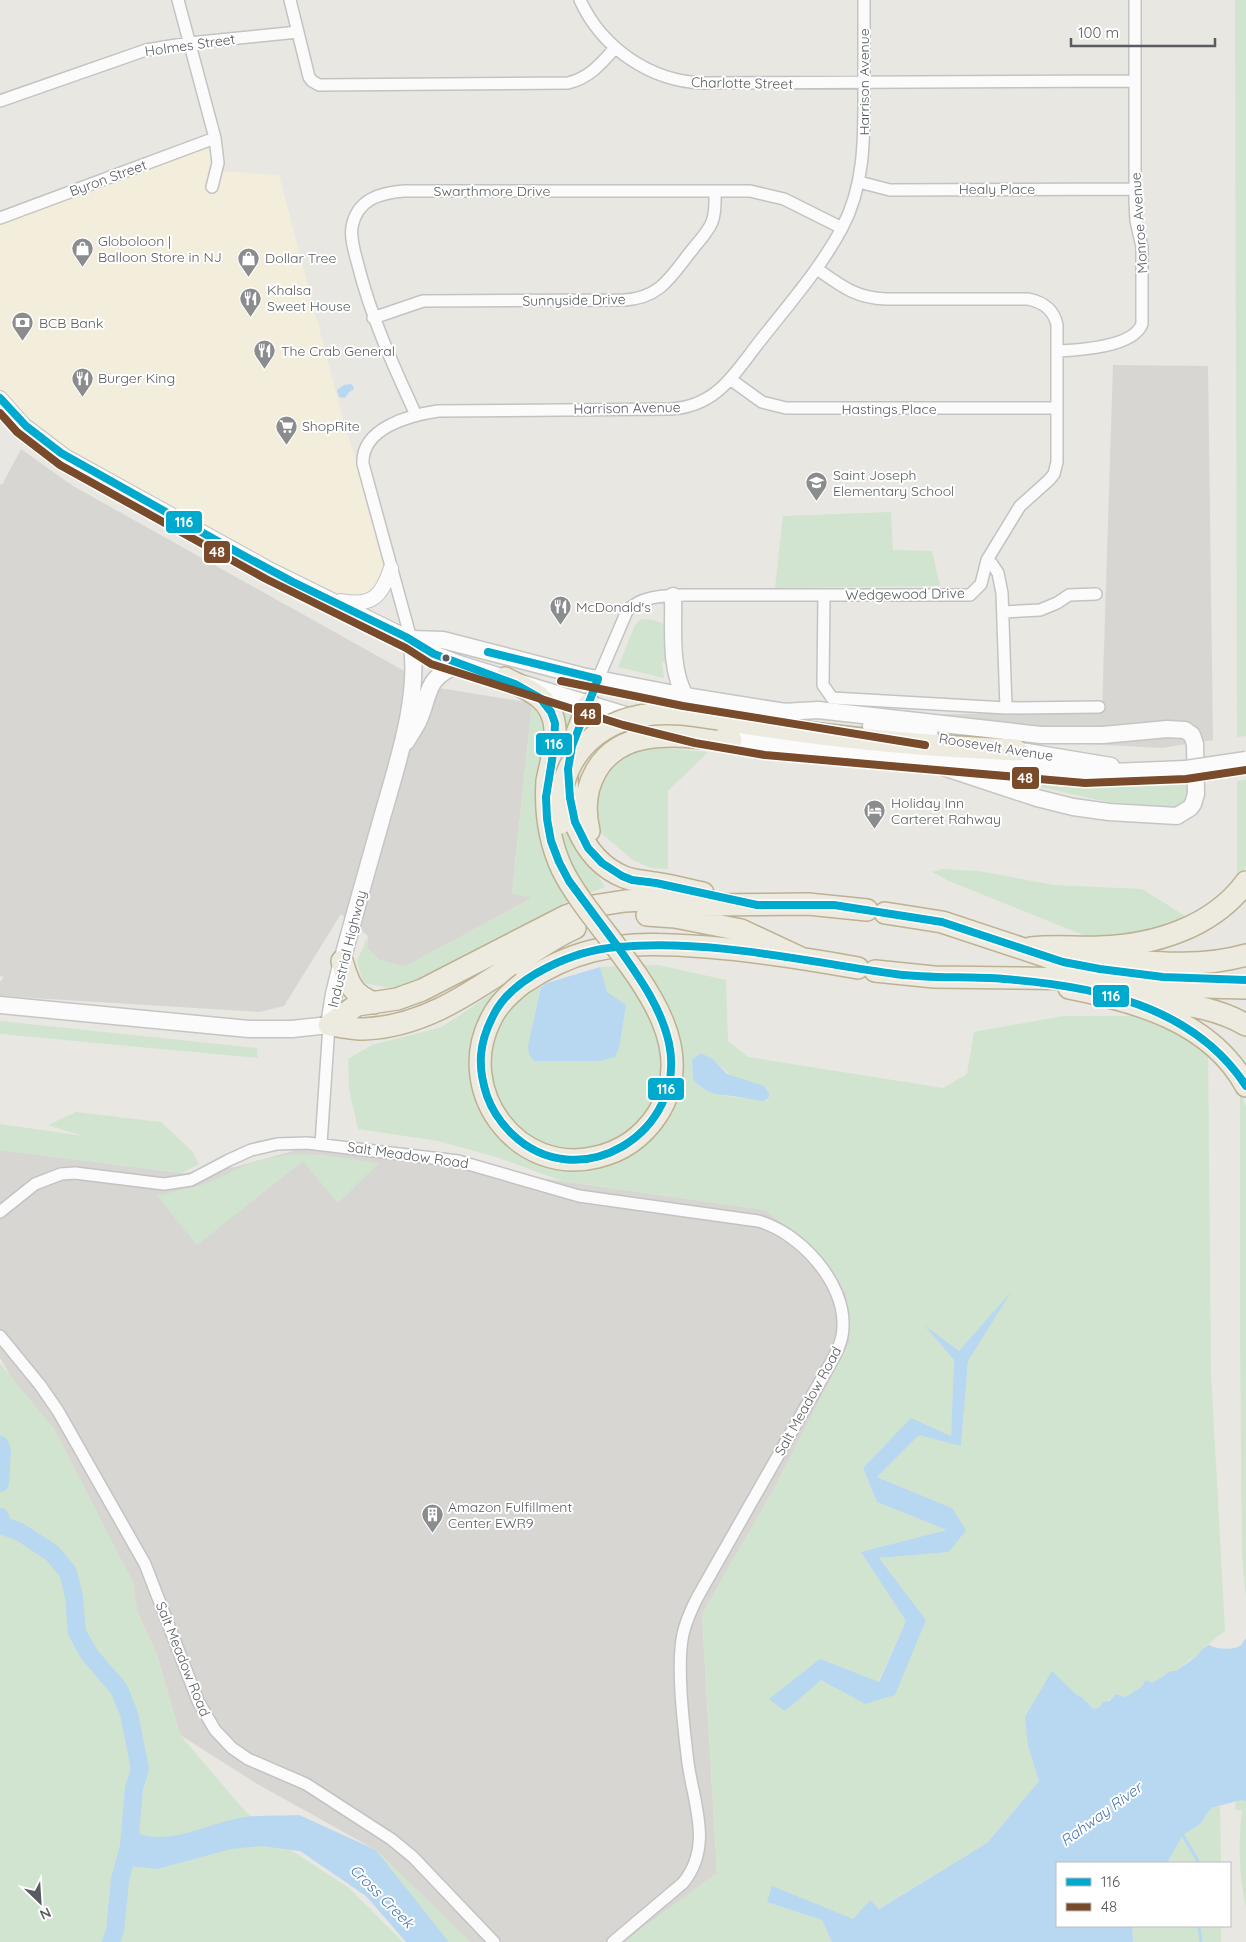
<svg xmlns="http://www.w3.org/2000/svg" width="1246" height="1942" font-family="Quicksand,sans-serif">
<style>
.commercial{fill:#f2eedb}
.industrial{fill:#d8d6d2}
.green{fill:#d1e4cf;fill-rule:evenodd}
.water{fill:#b8d7f1}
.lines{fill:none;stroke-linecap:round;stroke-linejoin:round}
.stream{stroke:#b8d7f1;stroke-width:3}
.river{stroke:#b8d7f1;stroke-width:18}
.minor-casing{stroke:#c4c3c3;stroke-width:14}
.tertiary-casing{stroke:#c4c3c3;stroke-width:16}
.secondary-casing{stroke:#c5c5c4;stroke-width:19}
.motorway-casing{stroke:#bcb193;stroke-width:24}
.minor{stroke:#fcfbfb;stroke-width:11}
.tertiary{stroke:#fcfbfb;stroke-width:14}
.secondary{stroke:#fcfbfb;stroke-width:16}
.motorway{stroke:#edeadf;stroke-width:21}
.secondary-bridge-casing{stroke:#c5c5c4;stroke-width:19;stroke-linecap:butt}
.motorway-bridge-casing{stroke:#bcb193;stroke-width:24;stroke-linecap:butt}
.secondary-bridge{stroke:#fcfbfb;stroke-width:16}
.motorway-bridge{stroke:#edeadf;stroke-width:21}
.bus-1-casing{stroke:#fff;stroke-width:11}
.bus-2-casing{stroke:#fff;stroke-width:11}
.bus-1{stroke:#00a9ce;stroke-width:8}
.bus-2{stroke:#7a4b2a;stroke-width:8}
.bus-dot{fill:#595b60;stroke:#fff;stroke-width:2}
.labels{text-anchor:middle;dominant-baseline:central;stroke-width:4;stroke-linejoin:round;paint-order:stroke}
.street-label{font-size:14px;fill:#595b60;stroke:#fff}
.poi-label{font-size:14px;fill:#595b60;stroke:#fff;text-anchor:start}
.water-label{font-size:15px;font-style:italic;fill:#4676b0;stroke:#fff}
.line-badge{stroke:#fff;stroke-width:2}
.badge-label{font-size:14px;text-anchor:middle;font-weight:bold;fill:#fff}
</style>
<rect width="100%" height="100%" fill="#e8e7e2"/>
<path class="commercial" d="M215 138 217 171 279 175 344 423 391 568 376 597H323L65 456 0 398V218Z"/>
<path class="industrial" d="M1113 365 1208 366 1213 740 1162 748 1066 743 916 720 917 715 1102 711Z
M21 449 73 486 433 687 532 703 512 893 534 897 404 967 379 960 367 948 368 936 341 914 284 1006 259 1012 0 996V982L4 977 0 976V484L2 485Z
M300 1149 349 1151 766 1210 818 1254 846 1293 850 1342 771 1494 702 1614 717 1873 624 1942H470L376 1850 259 1785 180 1735 157 1655 137 1611 133 1583 54 1429 20 1392 0 1358V1150L182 1173 235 1167Z"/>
<path class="green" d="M1235 0H1246V736L1237 737Z
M891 512 893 550 932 551 940 586 775 588 783 516Z
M641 619 654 620 666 625 667 663 662 662 664 678 618 667 635 625Z
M532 703 574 715 567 827 605 887 566 902 515 931 396 989 363 983 357 961 368 936 367 948 379 960 404 967 533 898 512 894Z
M652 747 708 752 668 791V869L651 868 633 860 600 832 595 796 614 760Z
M999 778 1062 787 1190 782C1188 806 1175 809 1154 812Z
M1246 780V866L1237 882V781Z
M942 869 978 871 1054 885 1142 889 1190 919 1138 937 1091 938 949 881 932 872Z
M658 965 726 980 728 1041 748 1057 943 1088 967 1074 974 1032 1063 1016H1130L1139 1014 1208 1052 1211 1372 1225 1631 1202 1649 1197 1656 1188 1661 1176 1671H1171L1152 1683H1143L1140 1688 1125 1697 1116 1694 1099 1708 1093 1709 1082 1697H1078L1052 1671 1028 1746 1039 1781 987 1843 878 1909 870 1900 853 1919 768 1902 822 1920 832 1942H624L717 1873 702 1614 771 1494 850 1342 846 1294 818 1254 766 1210 562 1181 496 1157 438 1141 358 1129 349 1089 348 1059 372 1045 442 1027 505 985 541 987 528 1045 607 992 600 967ZM701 1053 713 1059 756 1100C730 1095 714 1099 693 1080L692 1060ZM1008 1296 968 1361 961 1446 919 1434 877 1477 952 1508 949 1552 879 1558 926 1620 865 1704 821 1680 820 1659 878 1682 906 1621 862 1552 948 1530 877 1502 863 1468 911 1419 951 1437 954 1360 926 1327 959 1352Z
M0 1021 257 1048 258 1058 0 1034Z
M1240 1090 1246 1107V1598L1242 1558 1240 1331Z
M76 1112 161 1122 193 1152 199 1164 182 1173 0 1150V1124L83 1136 48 1125Z
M293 1154 322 1155 379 1163 338 1203 303 1161 197 1245 157 1196 205 1184 255 1161Z
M0 1363 54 1429 133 1583 137 1611 157 1655 180 1735 245 1811 277 1841 349 1888 403 1942H0Z
M1242 1800 1246 1801V1907C1239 1877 1238 1842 1242 1811L1235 1809 1236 1801Z
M1220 1806 1221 1863H1167L1183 1835 1200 1824 1211 1808Z
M376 1850 470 1942H449Z
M1132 1926H1221V1942H1133Z"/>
<path class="water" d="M351 384 354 388 353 390 349 392 345 398 339 397 337 390 344 385Z
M600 967 607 992 626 1005 619 1048 615 1057 600 1061H534L529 1054 528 1045 541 987 547 983Z
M701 1053 713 1059 727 1074 764 1086 769 1094V1097L763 1101C754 1100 746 1098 738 1097 715 1093 712 1097 693 1080L692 1060Z
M1011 1292 968 1361 961 1446 919 1435 877 1477 952 1508 966 1530 949 1552 879 1558 926 1620 895 1695 865 1704 821 1680 785 1711 769 1699 820 1659 879 1682 906 1621 861 1552 947 1530 877 1502 863 1468 911 1418 951 1436 954 1360 924 1325 959 1351Z
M1246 1638V1801L1241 1800 1211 1808 1200 1824 1183 1835 1167 1863H1057V1926H1132L1133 1942H832L822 1920 767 1902 772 1886 853 1919 870 1900 879 1909 987 1843 1039 1781 1028 1746 1025 1717 1052 1671 1078 1696 1082 1697 1093 1709 1099 1708 1103 1702 1109 1701 1116 1694 1125 1697 1140 1688 1146 1680 1152 1683 1171 1671H1176L1197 1656 1202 1649 1209 1645C1216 1649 1234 1651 1241 1645 1243 1643 1244 1640 1246 1638Z
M299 1815 376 1850 449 1942H406L366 1896 300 1851 262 1846 231 1849 157 1869 131 1866 139 1834C173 1845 211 1822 245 1817 262 1815 281 1816 299 1815Z"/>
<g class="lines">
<path class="stream" d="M1181 1832 1199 1863
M1199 1926 1201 1942"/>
<path class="river" d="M0 1445 2 1451 0 1483
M0 1517 4 1526 20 1532 52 1553 68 1572 74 1597 77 1632 89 1654 119 1689 129 1714 140 1769 134 1788 129 1846 158 1853
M111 1942 115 1931 120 1880 129 1846"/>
<defs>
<path id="minor" d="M178 0 215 138 218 163 212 187
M290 0 309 77 312 81 319 85 568 83C589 78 601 64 615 48
M580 0C602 48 650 81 702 83L1135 81
M0 101 146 50 189 43 298 32
M859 182 890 190 1135 189
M0 218 215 138
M373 318 423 301 624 300C661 298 671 276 692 250 699 241 708 232 712 222 716 212 715 201 715 191
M1059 351C1080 350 1133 347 1142 324V247L1136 221 1135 202V0
M730 379 762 402 786 408H1057
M416 415C393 365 371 317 358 265 355 253 350 239 352 227 357 199 380 193 404 191H750L784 199 842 228
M987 560 992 564 998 573 1002 593 1006 708 1099 707
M824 595 823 685 832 698 1006 708
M1003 612 1040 610 1057 603 1069 595 1096 594
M411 639 363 464C361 428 410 415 438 411L671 409C717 406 734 374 760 341 789 304 820 269 842 228 866 183 864 133 864 83 864 56 864 28 864 0
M598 679 627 611C642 595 665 596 685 595H970L981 584 987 560 1020 506 1049 480 1054 474 1057 462V325C1054 310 1043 302 1028 299H886C856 298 841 286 817 269
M321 1144 329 1025
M0 1212 35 1184 61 1174 75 1173 164 1184 191 1180 229 1160 251 1150 277 1144 307 1143 458 1161 579 1196 758 1221C799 1232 845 1282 843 1326 843 1341 836 1354 829 1366L697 1598C691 1610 686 1621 683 1634 676 1667 684 1729 688 1763 694 1805 713 1846 683 1883L613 1942
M0 1336 40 1385 58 1411 145 1564 198 1701 215 1730 232 1748 248 1759 306 1784 391 1839 413 1857 494 1942"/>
<path id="tertiary" d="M0 398 24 425 65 456 271 570 411 639
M341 601C372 607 382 596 391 568"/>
<path id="secondary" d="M673 596C674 628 669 667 685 696
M411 639 436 655 459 664 625 715 687 731
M412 639 443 640 582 676 685 696 792 713
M783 712 818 710 1041 735H1103L1167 729 1185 730 1192 735 1195 744 1196 794 1193 804 1190 808 1177 816 1109 812 1073 807 1037 798 946 768
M871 726 930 736
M721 738 803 749 1086 773 1186 769
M406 742C410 735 415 728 418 722 432 691 423 680 459 664
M1004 748 1111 766
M0 1005 249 1029H292L329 1025 334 994 342 961C355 912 369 863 383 814 398 761 421 693 411 639"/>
<path id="motorway" d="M505 678C516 684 529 689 539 697 566 718 552 754 547 781
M589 704C582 721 573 739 569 758 561 802 580 859 624 877 634 881 644 881 654 883 671 885 687 890 703 893
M719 719C817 736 916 746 1016 750
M589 831C584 810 585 790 596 771 623 724 685 737 731 740
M885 913 942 922 1063 962 1101 969
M647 915 675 917 741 930 801 958
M1031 948C1055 945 1077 948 1100 947 1155 945 1213 927 1246 882
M1097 958C1148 962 1197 969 1246 955
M342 961C349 983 351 994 374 1003
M875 971 934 977 1098 979 1162 986 1246 988
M523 983C544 969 568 957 592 951 630 942 669 944 707 947 758 951 808 959 858 968
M1069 988C1135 1001 1211 1021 1246 1086
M1147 999C1181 1004 1216 1007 1246 1025
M329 1025 357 1005 397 999 422 990 566 916 593 906 625 901 642 900 697 905 808 904 867 910
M329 1025C340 1026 352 1029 363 1029 422 1027 469 994 516 963 535 951 554 937 575 928"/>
</defs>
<use href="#minor" class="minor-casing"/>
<use href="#tertiary" class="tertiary-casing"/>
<use href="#secondary" class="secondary-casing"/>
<use href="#motorway" class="motorway-casing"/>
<use href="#minor" class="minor"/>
<use href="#tertiary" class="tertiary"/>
<use href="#secondary" class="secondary"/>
<use href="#motorway" class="motorway"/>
<defs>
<path id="secondary-bridge" d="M1186 769 1246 760"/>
<path id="motorway-bridge" d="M561 823C555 762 593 720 653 714 676 712 697 716 719 719
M523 983C510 993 498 1004 491 1019 454 1090 517 1177 597 1157 623 1151 643 1136 657 1115 714 1028 596 939 562 869 549 841 545 812 547 781"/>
</defs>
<use href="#secondary-bridge" class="secondary-bridge-casing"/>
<use href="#motorway-bridge" class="motorway-bridge-casing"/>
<use href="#secondary-bridge" class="secondary-bridge"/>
<use href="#motorway-bridge" class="motorway-bridge"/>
<defs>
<path id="bus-1" d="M0 398 26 426 61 453 237 552 293 582 406 637 434 654 515 684 540 698 551 712 555 723 554 748 546 797 547 819 551 841 559 862 569 881 618 947
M488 652 598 679 572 746 568 769 570 798 575 822 588 848 602 863 622 876 632 880 656 883 757 905H834L942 922 1063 962 1100 969 1163 977 1246 980
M618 947C639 977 661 1007 669 1043 688 1133 578 1199 511 1133 501 1123 492 1110 487 1096 477 1066 479 1043 493 1016 512 976 576 950 618 947Z
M618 947C711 939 803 961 895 974 931 979 967 976 1004 979 1094 986 1193 1005 1246 1086"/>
<path id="bus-2" d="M0 413 17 432 60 465 266 579 406 648 431 664 623 725 695 743 765 755 1085 783 1186 779 1246 770
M561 681 683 706 925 745"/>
</defs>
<use href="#bus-1" class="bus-1-casing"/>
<use href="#bus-2" class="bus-2-casing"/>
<use href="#bus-1" class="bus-1"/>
<use href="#bus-2" class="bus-2"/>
</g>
<defs>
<symbol id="shop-pin" viewBox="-11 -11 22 30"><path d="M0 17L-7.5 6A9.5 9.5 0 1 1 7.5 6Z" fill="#8b8c8e" stroke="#fff"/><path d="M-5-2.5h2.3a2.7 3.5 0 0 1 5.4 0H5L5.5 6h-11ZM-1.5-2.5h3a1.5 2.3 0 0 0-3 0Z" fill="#fff"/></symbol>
<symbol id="restaurant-pin" viewBox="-11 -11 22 30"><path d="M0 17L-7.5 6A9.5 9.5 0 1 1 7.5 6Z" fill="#8b8c8e" stroke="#fff"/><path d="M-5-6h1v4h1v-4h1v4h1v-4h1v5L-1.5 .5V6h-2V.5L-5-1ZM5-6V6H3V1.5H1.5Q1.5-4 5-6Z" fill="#fff"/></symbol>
<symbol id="bank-pin" viewBox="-11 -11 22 30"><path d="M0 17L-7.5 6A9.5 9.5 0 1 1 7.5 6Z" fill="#8b8c8e" stroke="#fff"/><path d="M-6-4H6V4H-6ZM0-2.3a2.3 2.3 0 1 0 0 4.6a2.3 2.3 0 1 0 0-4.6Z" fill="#fff"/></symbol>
<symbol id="supermarket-pin" viewBox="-11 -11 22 30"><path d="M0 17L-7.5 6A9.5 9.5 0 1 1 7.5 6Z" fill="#8b8c8e" stroke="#fff"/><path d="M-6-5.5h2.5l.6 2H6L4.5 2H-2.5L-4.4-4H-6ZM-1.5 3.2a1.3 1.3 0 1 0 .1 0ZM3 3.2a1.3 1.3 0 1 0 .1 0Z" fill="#fff"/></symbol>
<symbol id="school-pin" viewBox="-11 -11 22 30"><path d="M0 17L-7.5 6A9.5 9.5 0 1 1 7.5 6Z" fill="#8b8c8e" stroke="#fff"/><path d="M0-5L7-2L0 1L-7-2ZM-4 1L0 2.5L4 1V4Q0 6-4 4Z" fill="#fff"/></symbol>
<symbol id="hotel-pin" viewBox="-11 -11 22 30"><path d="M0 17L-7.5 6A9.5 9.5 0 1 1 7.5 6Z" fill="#8b8c8e" stroke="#fff"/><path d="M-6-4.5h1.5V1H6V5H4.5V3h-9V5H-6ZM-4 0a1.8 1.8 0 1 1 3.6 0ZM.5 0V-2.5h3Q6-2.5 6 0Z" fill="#fff"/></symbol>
<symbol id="building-pin" viewBox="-11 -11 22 30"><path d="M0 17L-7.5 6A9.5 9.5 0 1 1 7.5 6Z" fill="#8b8c8e" stroke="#fff"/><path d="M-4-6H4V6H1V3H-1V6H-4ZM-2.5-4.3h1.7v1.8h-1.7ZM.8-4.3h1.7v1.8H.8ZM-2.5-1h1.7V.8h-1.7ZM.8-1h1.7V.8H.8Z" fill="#fff"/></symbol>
</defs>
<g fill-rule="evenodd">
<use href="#shop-pin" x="70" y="236" width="25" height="34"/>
<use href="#shop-pin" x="236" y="246" width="25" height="34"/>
<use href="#restaurant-pin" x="238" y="286" width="25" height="34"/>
<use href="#bank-pin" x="10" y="310" width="25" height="34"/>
<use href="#restaurant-pin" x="252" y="338" width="25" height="34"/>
<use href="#restaurant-pin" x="70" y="366" width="25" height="34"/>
<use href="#supermarket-pin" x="274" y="414" width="25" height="34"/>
<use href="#school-pin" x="804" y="470" width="25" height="34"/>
<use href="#restaurant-pin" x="548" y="594" width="25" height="34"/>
<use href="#hotel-pin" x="862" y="798" width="25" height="34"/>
<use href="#building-pin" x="420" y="1502" width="25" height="34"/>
</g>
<circle class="bus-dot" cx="446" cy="658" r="4.5"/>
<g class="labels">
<g class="street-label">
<text transform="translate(190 45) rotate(-8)">Holmes Street</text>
<text transform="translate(864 82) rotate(-90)">Harrison Avenue</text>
<text transform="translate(742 83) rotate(1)">Charlotte Street</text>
<text transform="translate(108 178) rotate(-20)">Byron Street</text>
<text x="997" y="189">Healy Place</text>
<text x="492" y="191">Swarthmore Drive</text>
<text transform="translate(1139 223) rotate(-94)">Monroe Avenue</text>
<text transform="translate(574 300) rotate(-1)">Sunnyside Drive</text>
<text transform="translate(627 408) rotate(-1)">Harrison Avenue</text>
<text x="889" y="409">Hastings Place</text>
<text transform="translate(905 594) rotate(-1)">Wedgewood Drive</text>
<text transform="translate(996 747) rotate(9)">Roosevelt Avenue</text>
<text transform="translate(347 949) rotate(-76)">Industrial Highway</text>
<text transform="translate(408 1155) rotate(8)">Salt Meadow Road</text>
<text transform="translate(808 1401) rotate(-61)">Salt Meadow Road</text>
<text transform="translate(183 1659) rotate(68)">Salt Meadow Road</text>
</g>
<g class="poi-label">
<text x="98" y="241">Globoloon |<tspan x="98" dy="16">Balloon Store in NJ</tspan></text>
<text x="265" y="258">Dollar Tree</text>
<text x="267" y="290">Khalsa<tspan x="267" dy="16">Sweet House</tspan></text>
<text x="39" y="323">BCB Bank</text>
<text x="281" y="351">The Crab General</text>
<text x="98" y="378">Burger King</text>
<text x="302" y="426">ShopRite</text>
<text x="833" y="475">Saint Joseph<tspan x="833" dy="16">Elementary School</tspan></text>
<text x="576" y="607">McDonald's</text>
<text x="891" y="803">Holiday Inn<tspan x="891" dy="16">Carteret Rahway</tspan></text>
<text x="448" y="1507">Amazon Fulfillment<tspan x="448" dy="16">Center EWR9</tspan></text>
</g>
<g class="water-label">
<text transform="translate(1101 1814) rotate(-36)">Rahway River</text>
<text transform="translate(382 1896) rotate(45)">Cross Creek</text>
</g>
</g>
<g class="line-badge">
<rect x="165" y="510" width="38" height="24" rx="5" fill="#00a9ce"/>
<rect x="203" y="540" width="28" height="24" rx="5" fill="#7a4b2a"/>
<rect x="573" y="702" width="29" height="24" rx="5" fill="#7a4b2a"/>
<rect x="535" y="732" width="38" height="24" rx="5" fill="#00a9ce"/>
<rect x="1011" y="766" width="29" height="24" rx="5" fill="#7a4b2a"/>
<rect x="1092" y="984" width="38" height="24" rx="5" fill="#00a9ce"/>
<rect x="647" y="1077" width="38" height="24" rx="5" fill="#00a9ce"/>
</g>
<g class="badge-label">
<text x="184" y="527">116</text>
<text x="217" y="557">48</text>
<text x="588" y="719">48</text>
<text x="554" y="749">116</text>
<text x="1025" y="783">48</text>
<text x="1111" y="1001">116</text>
<text x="666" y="1094">116</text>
</g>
<rect x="1056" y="1862" width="175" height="65" fill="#ffffff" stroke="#bdbdbf"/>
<rect x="1066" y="1878" width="25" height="8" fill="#00a9ce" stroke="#bdbdbf"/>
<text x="1101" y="1887" font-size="15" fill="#595b60">116</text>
<rect x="1066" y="1903" width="25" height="8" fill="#7a4b2a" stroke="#bdbdbf"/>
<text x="1101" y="1912" font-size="15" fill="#595b60">48</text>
<g transform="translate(40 1902) rotate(155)" stroke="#ffffff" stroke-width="4" paint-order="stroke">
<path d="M0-4L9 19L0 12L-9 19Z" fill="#595b60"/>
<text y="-8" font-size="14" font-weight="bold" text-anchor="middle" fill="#595b60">N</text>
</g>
<path d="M1071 38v8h144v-8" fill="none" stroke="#595b60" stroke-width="2.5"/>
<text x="1078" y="38" font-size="15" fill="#595b60" stroke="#ffffff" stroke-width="4" paint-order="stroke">100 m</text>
</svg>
